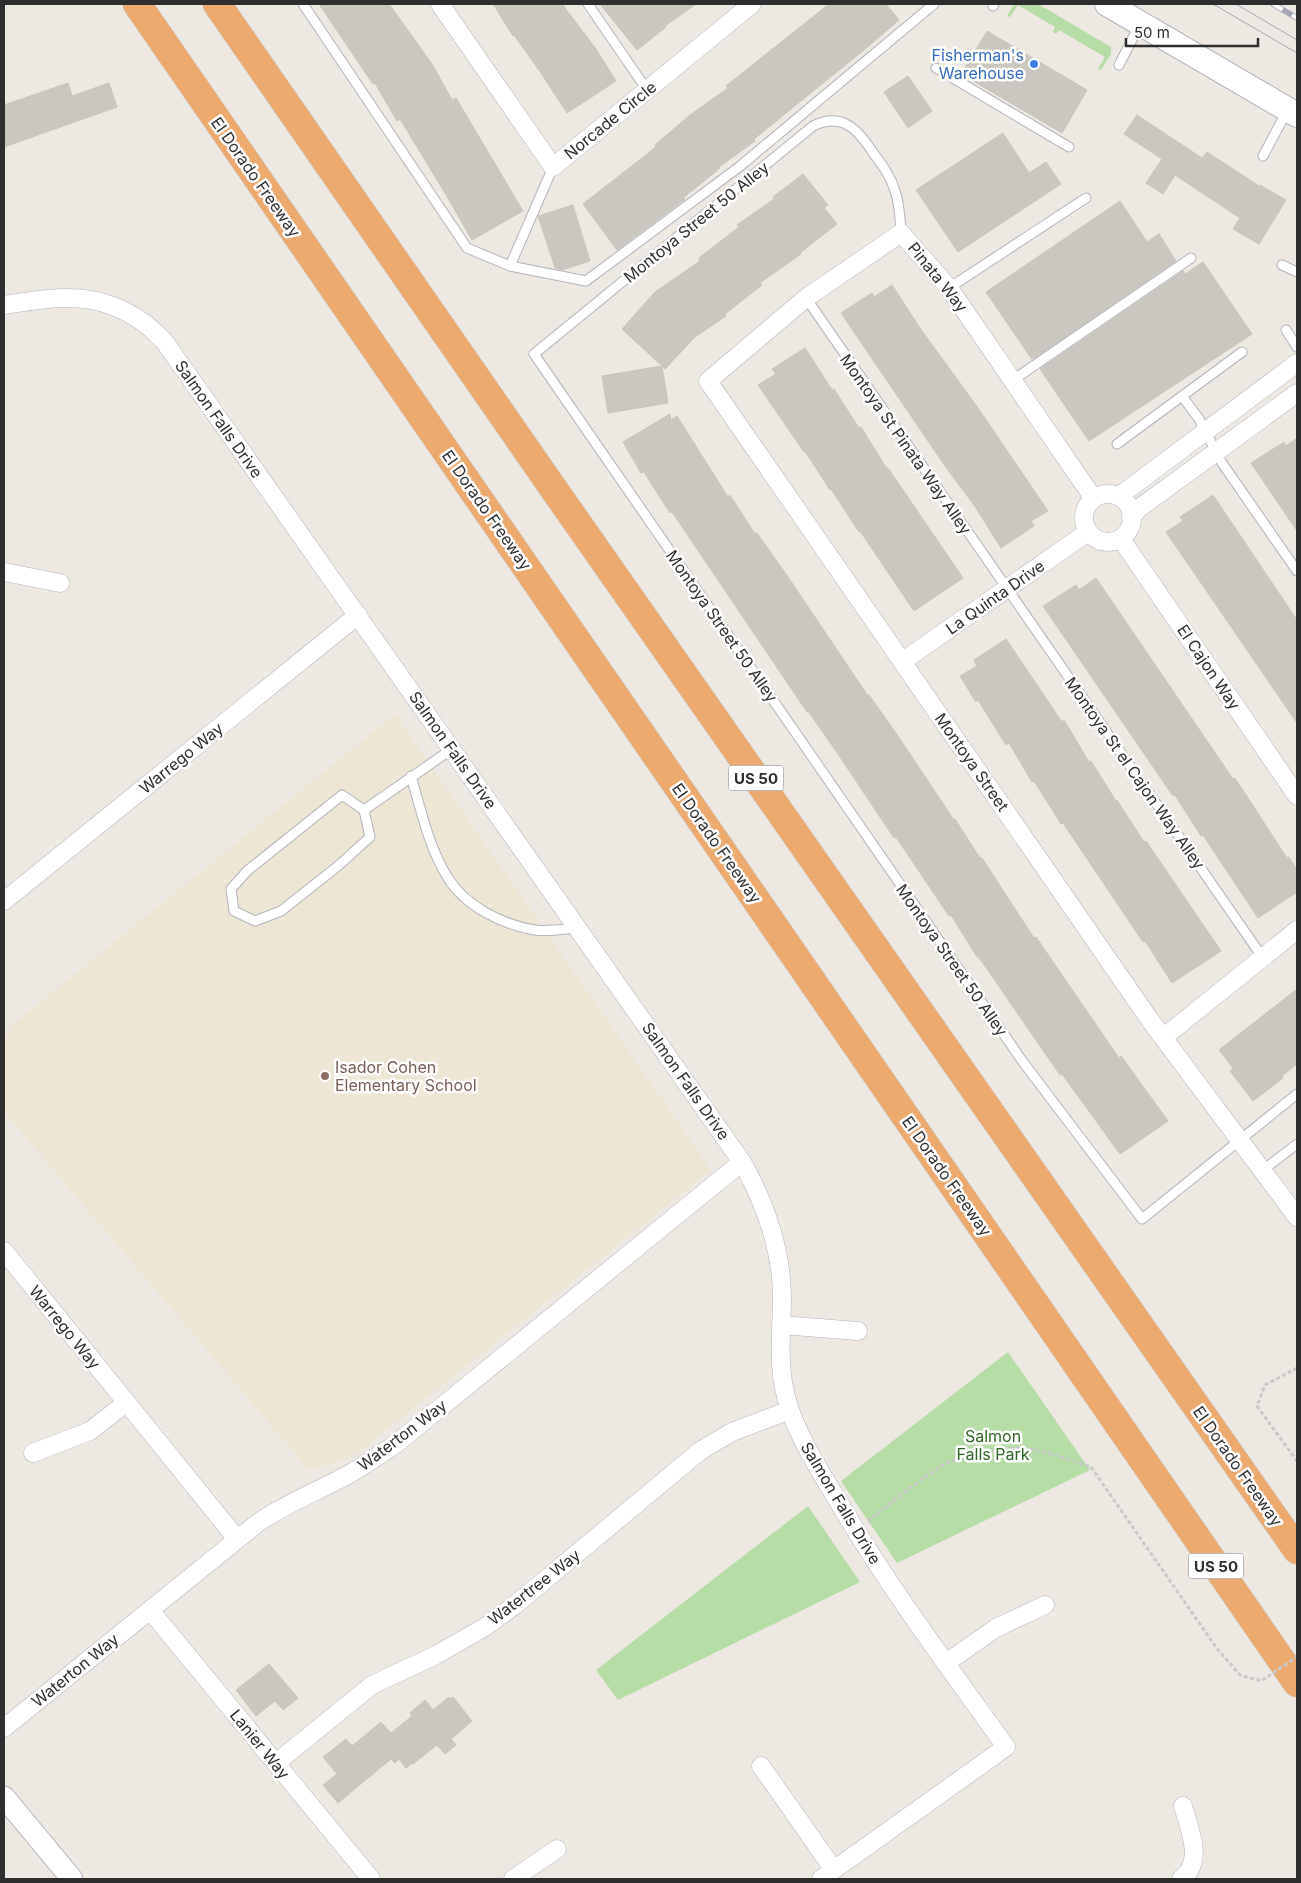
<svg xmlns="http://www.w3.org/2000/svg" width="1301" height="1883" font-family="Inter,sans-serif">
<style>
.education{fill:#ede6d4}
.green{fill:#b6dda6}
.building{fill:#cac7c0;stroke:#c9c5bc}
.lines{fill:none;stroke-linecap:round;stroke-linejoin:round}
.service-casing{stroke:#b3b4bc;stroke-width:11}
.minor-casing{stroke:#b3b4bc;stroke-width:19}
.tertiary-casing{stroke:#b3b4bc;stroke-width:23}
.secondary-casing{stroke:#b3b4bc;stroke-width:26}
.motorway-casing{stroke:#c9c9c9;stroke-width:29}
.path{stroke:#c9c9c9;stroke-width:3;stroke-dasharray:4 2.5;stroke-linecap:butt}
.service{stroke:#fff;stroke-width:9}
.minor{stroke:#fff;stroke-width:18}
.tertiary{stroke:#fff;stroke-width:21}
.secondary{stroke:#fff;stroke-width:24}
.motorway{stroke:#edaa6e;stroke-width:28}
.tram{stroke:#a5a7b6;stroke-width:1}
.rail-casing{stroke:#a5a7b6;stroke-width:5.5}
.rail{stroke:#fff;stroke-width:4;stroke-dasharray:11;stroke-linecap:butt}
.path-bridge{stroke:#c9c9c9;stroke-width:3;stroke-dasharray:4 2.5;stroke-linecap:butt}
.shop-dot{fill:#3f7fe0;stroke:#fff;stroke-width:2}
.education-dot{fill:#8d6e63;stroke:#fff;stroke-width:2}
.labels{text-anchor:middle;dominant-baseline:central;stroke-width:5;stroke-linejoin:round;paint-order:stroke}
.shield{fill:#fff;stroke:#6d6d6d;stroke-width:1}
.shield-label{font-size:15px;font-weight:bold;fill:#2e2e2e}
.shop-label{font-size:16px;fill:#366cbe;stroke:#fff;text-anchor:end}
.street-label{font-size:16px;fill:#2e2e2e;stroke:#fff}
.education-label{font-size:16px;fill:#785e54;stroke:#fff;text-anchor:start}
.park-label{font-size:16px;fill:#2f6524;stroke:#fff}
</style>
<rect width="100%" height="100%" fill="#ede9e2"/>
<path class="education" d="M395 714 711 1170 352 1457 309 1470 4 1112V1039L10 1027Z"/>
<path class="green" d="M1014 4H1038L1111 47V54L1101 70 1098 69 1105 57 1059 30 1056 34 1053 32 1055 27 1018 5 1010 17 1007 16Z
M1008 1352 1090 1470 897 1563 841 1481Z
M808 1506 860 1582 618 1700 596 1670Z"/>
<path class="building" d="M319 4H389L432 64 452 100 456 98 523 211 472 240 448 198 400 119 397 121 375 83 373 84Z
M493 4H562L596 49 616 81 567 113 541 73 514 35 513 36Z
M600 4H696L665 26 666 27 637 50Z
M829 4H886L899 20 864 50 754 139 755 141 719 167 720 168 683 198 685 199 617 250 583 204 656 147 655 145 690 115 728 88 726 86Z
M987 31 1087 90 1062 133 961 74Z
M908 76 932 111 908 128 884 92Z
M68 83 72 96 109 83 117 107 4 147V105Z
M1137 115 1202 158 1207 152 1259 186 1260 185 1286 200 1259 244 1233 229 1240 218 1175 175 1163 194 1146 183 1162 159 1124 134Z
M1003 133 1029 173 1046 162 1061 184 958 252 916 190Z
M803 174 828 205 824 208 837 224 800 253 801 254 760 283 762 285 725 314 726 316 695 337 665 369 662 366 668 403 608 413 602 376 662 366 622 329 655 292 700 261 699 258 739 227 737 225 774 199 773 197Z
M1120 201 1147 242 1159 234 1176 261 1033 359 1031 358 986 292Z
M573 205 590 261 562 270 555 268 538 216Z
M1203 262 1252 334 1089 441 1040 369 1183 271 1185 274Z
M892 285 920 328 978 408 1048 511 1031 521 1034 526 1001 548 974 505 945 466 841 313 872 293 874 297Z
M805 348 832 390 834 389 859 428 861 427 887 469 888 468 963 578 914 611 860 531 859 532 831 489 830 490 805 451 804 452 758 385 776 374 772 369Z
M670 414 671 420 677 416 728 497 730 495 755 534 757 533 786 574 868 696 869 695 898 736 954 820 955 819 980 858H982L1034 938 1036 937 1119 1058 1121 1056 1168 1121 1120 1154 1062 1074 1060 1075 978 956 977 957 951 915 949 916 896 837 894 838 838 754 808 711 807 712 672 512 670 513 644 472 641 473 623 442Z
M1297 438V531L1251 463 1284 442 1286 446Z
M1213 495 1297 620V723L1166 532 1183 521 1180 517Z
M1096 578 1233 779 1235 778 1287 858 1289 857 1297 870V892L1258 918 1203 835 1201 836 1175 795 1173 796 1043 606 1076 585 1079 590Z
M1006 639 1062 722 1064 720 1089 762 1091 761 1116 801 1117 800 1144 842 1146 841 1221 951 1172 983 1145 941 1143 942 1063 823 1061 824 1034 781 1032 782 1009 743 1006 745 978 700 976 702 960 676 977 666 974 660Z
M1297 989V1064L1282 1076 1283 1078 1253 1101 1230 1071 1233 1068 1219 1050Z
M269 1664 298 1698 283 1710 275 1701 256 1716 236 1690Z
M449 1697 450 1699 453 1697 472 1721 451 1739 456 1745 445 1754 437 1745 413 1764 412 1763 406 1768 399 1759 395 1763 391 1759 338 1803 323 1785 337 1774 323 1757 346 1739 352 1746 381 1722 391 1733 412 1716 410 1713 425 1700 433 1710Z"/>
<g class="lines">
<defs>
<path id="service" d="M303 4 467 248 510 266
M588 4 647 90
M993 6 994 4
M1119 65 1140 24
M936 68 1069 147
M1263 156 1288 109
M553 167 510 266 586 281 739 167 934 4
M901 233C900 219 900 204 895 191 891 177 883 166 874 154 859 131 843 111 813 126L534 354 1023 1062 1142 1219 1297 1094
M1282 265 1297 272
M949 288 1086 198
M806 298 1263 958
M1286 330 1297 347
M1013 380 1191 258
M1182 396 1199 419 1222 463 1297 571
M1117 444 1242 352
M411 776C421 810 429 848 448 878 465 906 503 925 535 930 548 932 564 929 577 928
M342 795 364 810 370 837 338 866 281 911 255 921 234 911 231 889 247 871Z
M364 810 452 749
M1263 1170 1297 1144"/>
<path id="minor" d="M440 4 553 167 752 4
M4 305C56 297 98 289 144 323 151 328 157 335 164 341L742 1162C765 1203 781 1247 782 1295 782 1335 776 1367 789 1407 800 1440 820 1471 838 1501 888 1586 948 1666 1006 1747L821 1879
M1084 518a24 24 0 1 1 48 0a24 24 0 1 1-48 0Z
M1117 496 1126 491 1297 363
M1094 499 949 288 901 233 806 298 708 381 1150 1020 1297 1217
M1131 518 1138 509 1297 393
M1121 539 1297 796
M4 572 60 583
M903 661 1088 532
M4 901 358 615
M1164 1037 1297 930
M4 1251 237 1539
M781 1325 858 1331
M33 1453 90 1431 126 1403
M150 1610 371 1879
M946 1663 996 1628 1045 1605
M4 1728 259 1522C284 1505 311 1494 338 1480 359 1470 378 1456 397 1443L742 1162
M276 1763 372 1685 436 1655 485 1627 515 1605 700 1451 732 1432 790 1410
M761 1766 834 1870
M513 1879 557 1849
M1181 1879C1205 1862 1189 1828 1183 1806"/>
<path id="tertiary" d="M4 1797 72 1879"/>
<path id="secondary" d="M1107 4 1297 115"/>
<path id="motorway" d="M137 4 1297 1683
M217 4 553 488 1297 1550"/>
</defs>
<use href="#service" class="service-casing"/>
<use href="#minor" class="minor-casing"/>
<use href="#tertiary" class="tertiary-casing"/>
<use href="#secondary" class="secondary-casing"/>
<use href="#motorway" class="motorway-casing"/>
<path class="path" d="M1297 1368 1265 1385 1257 1406 1297 1461
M868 1521C893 1502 918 1480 945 1464 961 1456 999 1448 1016 1448 1038 1448 1070 1460 1091 1467"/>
<use href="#service" class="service"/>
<use href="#minor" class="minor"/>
<use href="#tertiary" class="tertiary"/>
<use href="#secondary" class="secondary"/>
<use href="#motorway" class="motorway"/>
<path class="tram" d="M1213 4 1297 53
M1236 4 1297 40"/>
<defs>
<path id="rail" d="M1273 4 1297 18"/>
</defs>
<use href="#rail" class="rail-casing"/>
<use href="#rail" class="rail"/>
<path class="path-bridge" d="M1091 1467 1218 1650 1240 1675 1261 1681 1297 1657"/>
</g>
<circle class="shop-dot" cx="1034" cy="64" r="5"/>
<circle class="education-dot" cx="325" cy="1076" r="5"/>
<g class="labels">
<g class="shield">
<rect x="728.5" y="765.5" width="55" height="25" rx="4"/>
<rect x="1188.5" y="1553.5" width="55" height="25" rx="4"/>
</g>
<g class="shield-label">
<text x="756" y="778">US 50</text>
<text x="1216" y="1566">US 50</text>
</g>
<g class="shop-label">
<text x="1024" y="55">Fisherman's<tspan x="1024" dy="18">Warehouse</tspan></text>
</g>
<g class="street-label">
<text transform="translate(610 120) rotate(-39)">Norcade Circle</text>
<text transform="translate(256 177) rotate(55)">El Dorado Freeway</text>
<text transform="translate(696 222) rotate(-39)">Montoya Street 50 Alley</text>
<text transform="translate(938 277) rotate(51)">Pinata Way</text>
<text transform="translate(219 419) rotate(55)">Salmon Falls Drive</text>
<text transform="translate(906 444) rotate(55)">Montoya St Pinata Way Alley</text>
<text transform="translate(487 510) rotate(55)">El Dorado Freeway</text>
<text transform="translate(995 597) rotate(-35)">La Quinta Drive</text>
<text transform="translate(722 626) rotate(55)">Montoya Street 50 Alley</text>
<text transform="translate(1209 667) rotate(56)">El Cajon Way</text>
<text transform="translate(453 750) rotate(55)">Salmon Falls Drive</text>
<text transform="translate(181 758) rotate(-39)">Warrego Way</text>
<text transform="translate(972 762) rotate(55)">Montoya Street</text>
<text transform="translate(1135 773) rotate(55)">Montoya St el Cajon Way Alley</text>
<text transform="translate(717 843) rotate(55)">El Dorado Freeway</text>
<text transform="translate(952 960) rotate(55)">Montoya Street 50 Alley</text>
<text transform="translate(686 1081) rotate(55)">Salmon Falls Drive</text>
<text transform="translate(947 1176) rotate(55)">El Dorado Freeway</text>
<text transform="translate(65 1327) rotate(51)">Warrego Way</text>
<text transform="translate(402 1435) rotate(-37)">Waterton Way</text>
<text transform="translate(1238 1466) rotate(55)">El Dorado Freeway</text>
<text transform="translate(841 1503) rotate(59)">Salmon Falls Drive</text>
<text transform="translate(534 1587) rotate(-38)">Watertree Way</text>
<text transform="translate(75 1670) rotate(-39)">Waterton Way</text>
<text transform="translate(260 1744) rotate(51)">Lanier Way</text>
</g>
<g class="education-label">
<text x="335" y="1067">Isador Cohen<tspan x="335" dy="18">Elementary School</tspan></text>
</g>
<g class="park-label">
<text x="993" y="1436">Salmon<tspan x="993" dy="18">Falls Park</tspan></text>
</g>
</g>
<rect width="1301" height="1883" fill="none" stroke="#2e2e2e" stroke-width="10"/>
<path d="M1126 38v8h132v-8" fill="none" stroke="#2e2e2e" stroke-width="2.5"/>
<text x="1134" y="38" font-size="15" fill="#2e2e2e" stroke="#ffffff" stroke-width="4" paint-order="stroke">50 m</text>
</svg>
